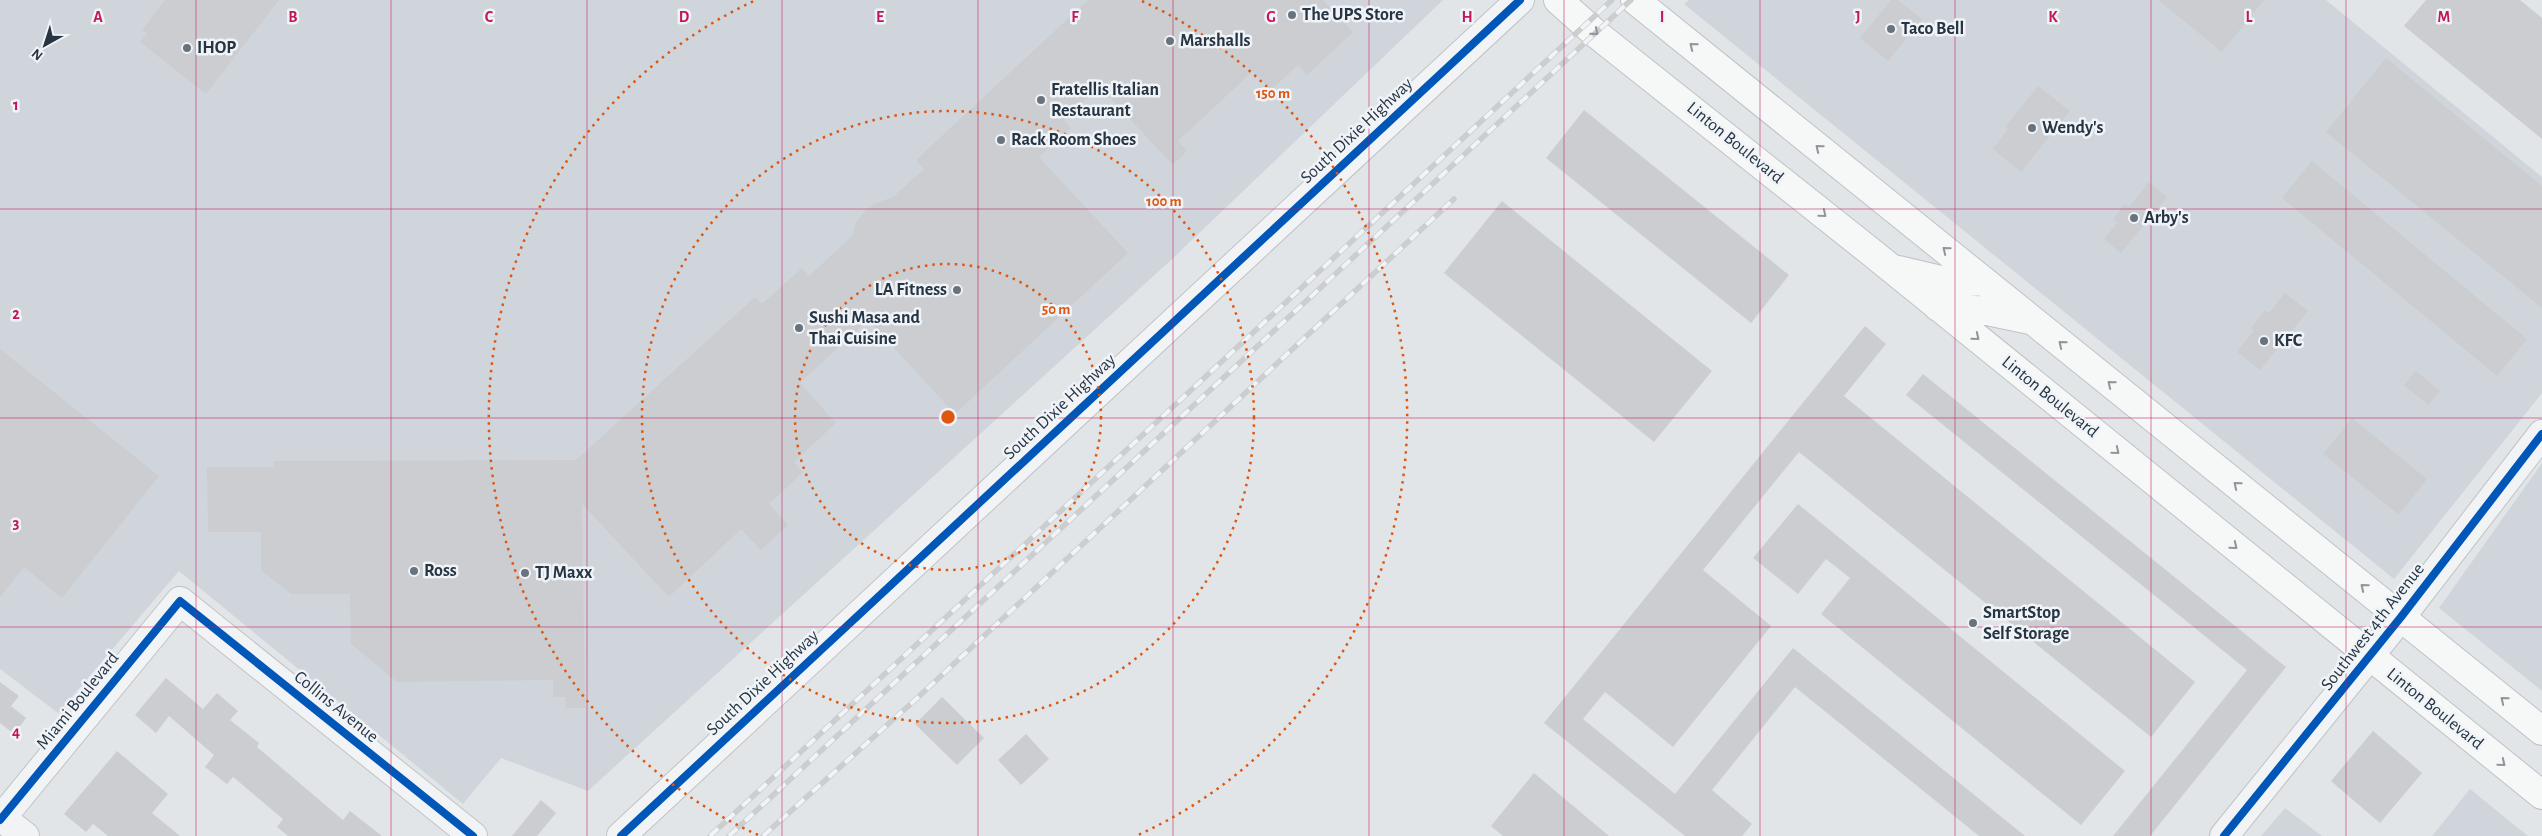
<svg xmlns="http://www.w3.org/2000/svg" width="2542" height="836" font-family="'Alegreya Sans',sans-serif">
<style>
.built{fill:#d0d5dc}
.building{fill:#cbcdd0}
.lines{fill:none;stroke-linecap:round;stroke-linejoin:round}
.minor-casing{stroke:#c0c3c6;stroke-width:30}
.major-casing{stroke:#bec2c6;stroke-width:30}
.minor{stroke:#f2f3f4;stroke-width:28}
.major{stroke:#f6f7f7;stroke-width:28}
.rail-casing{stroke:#cbcdcf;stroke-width:5.5}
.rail{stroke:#f0f4f8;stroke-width:4;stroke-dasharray:11;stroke-linecap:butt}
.cycleway-casing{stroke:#f0f4f8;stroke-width:11}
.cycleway{stroke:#0057b8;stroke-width:8}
.oneway{stroke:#8e969d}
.grid{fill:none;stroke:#c2185b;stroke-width:1;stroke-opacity:0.55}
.ring{fill:none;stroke:#de570f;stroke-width:2.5;stroke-dasharray:2.5 5}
.poi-dot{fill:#68737d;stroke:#f0f4f8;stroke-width:2}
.labels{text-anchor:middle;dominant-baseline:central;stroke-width:5;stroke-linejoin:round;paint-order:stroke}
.poi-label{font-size:18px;font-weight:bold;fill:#273543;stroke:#f0f4f8;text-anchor:start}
.street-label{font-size:18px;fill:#273543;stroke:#f0f4f8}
.grid-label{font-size:16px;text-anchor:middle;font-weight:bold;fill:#c2185b;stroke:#f0f4f8;stroke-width:5;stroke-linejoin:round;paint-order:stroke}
.centre{fill:#de570f;stroke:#f0f4f8;stroke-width:2.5}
.ring-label{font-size:15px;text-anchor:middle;font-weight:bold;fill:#de570f;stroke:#f0f4f8;stroke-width:5;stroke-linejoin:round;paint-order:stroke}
</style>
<rect width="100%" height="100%" fill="#e2e5e8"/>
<path class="built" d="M0 0H1443L1170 261 588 791 501 758 463 804 179 571 58 713 0 669Z
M1689 0H2326L2542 177V393L2394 579 1684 4Z
M2542 463V691L2439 608Z
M2470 789 2528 836H2432Z
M2285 808 2322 836H2261Z"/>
<path class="building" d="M165 0H279L206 94 140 42 147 34 142 30Z
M1088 0H1323L1353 32 1307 75 1298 65 1271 90 1253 71 1178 141 1187 151 1173 165 1100 87 1064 120 1071 128 1039 157 1128 253 955 414 868 320 800 383 836 423 794 462 803 472 769 504 788 525 761 550 741 529 669 597 582 504 585 708H566L565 697H553V680L397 682 351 644 350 594H291L261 570V532H208L207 467H274V461L576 460 755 297 762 304 802 268 809 276 852 236 856 222 866 210 876 203 893 197 924 169 916 160Z
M1891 0H1898L1922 19 1888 61 1860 38Z
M2158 0H2264L2222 52Z
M2426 0H2520L2542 18V139L2404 26Z
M2386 58 2542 186V308L2326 132Z
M2038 86 2070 111 2021 172 1993 149 2008 129 2005 127Z
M1584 110 1789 275 1751 323 1546 158Z
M2312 161 2527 339 2497 376 2282 198Z
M2149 182 2167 197 2121 253 2104 239 2117 223 2113 219 2125 204 2129 207Z
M1502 201 1712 371 1654 442 1444 273Z
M2285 293 2308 311 2260 370 2237 352 2254 330 2251 328 2265 310 2269 313Z
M1865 326 1886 344 1844 396 2195 682 2151 737 1799 452 1703 570 1771 626 1673 747 1605 692 1583 719 1675 794 1793 648 2025 836H1979L1795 687 1712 790 1752 824 1742 836H1685L1544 723Z
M0 349 159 476 62 598 24 567 0 597Z
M2416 371 2440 391 2428 405 2404 385Z
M1923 374 2286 667 2150 836H2113L2247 670 1906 395Z
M2352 418 2427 479 2399 515 2323 454Z
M1798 504 2125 771 2081 825 1821 614 1850 578 1826 559 1798 594 1753 558Z
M166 678 203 709 217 693 238 711 230 720 259 743 257 747 343 820 350 811 382 836H288L277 827 283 819 233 777 227 784 205 767 214 755 169 716 156 733 135 715Z
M0 682 19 696 11 706 26 718 14 734 0 723Z
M942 697 984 738 957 765 915 724Z
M2373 731 2422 773 2380 823 2331 781Z
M1026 734 1049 759 1021 785 998 760Z
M117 751 168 794 152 813 180 836H108L93 824 86 832 64 814Z
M1534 773 1609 836H1503L1491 826Z
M541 800 556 813 537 836H512Z"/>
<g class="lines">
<defs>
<path id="minor" d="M2 818 25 836
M0 820 180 601 473 836
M621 836 1520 0
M2224 836 2401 617 2542 434"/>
<path id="major" d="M1558 0 1595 33 1871 252 2542 795
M1635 0 2542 731
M1899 270 1954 283 1984 281
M1938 307 1987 311 2030 320"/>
</defs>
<use href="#minor" class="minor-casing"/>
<use href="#major" class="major-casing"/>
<use href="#minor" class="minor"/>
<use href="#major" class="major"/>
<defs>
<path id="rail" d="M710 836 1612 0
M729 836 1631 0
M763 836 914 701 1454 199"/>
</defs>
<use href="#rail" class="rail-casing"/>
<use href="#rail" class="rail"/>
<defs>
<path id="cycleway" d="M0 820 180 601 473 836
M621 836 1520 0
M2224 836 2401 617 2542 434"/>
</defs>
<use href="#cycleway" class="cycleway-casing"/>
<use href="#cycleway" class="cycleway"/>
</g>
<defs><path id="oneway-chevron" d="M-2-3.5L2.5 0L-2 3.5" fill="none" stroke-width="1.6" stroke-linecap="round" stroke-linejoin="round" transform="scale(1.25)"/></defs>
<g class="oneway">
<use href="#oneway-chevron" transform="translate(1595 32) rotate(40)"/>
<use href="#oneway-chevron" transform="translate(1693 46) rotate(-141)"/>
<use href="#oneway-chevron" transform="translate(1819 148) rotate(-141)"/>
<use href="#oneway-chevron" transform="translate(1823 214) rotate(39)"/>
<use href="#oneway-chevron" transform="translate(1946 250) rotate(-141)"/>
<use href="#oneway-chevron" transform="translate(1976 337) rotate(39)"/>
<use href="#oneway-chevron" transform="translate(2062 344) rotate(-141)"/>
<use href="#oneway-chevron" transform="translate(2111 384) rotate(-141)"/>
<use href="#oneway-chevron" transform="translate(2116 451) rotate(39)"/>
<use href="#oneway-chevron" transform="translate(2237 485) rotate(-141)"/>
<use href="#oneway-chevron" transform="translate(2234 546) rotate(39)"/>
<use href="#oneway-chevron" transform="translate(2364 587) rotate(-141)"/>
<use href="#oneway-chevron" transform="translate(2504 700) rotate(-141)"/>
<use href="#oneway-chevron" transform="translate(2502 763) rotate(39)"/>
</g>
<path class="grid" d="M196 0V836M391 0V836M587 0V836M782 0V836M978 0V836M1173 0V836M1369 0V836M1564 0V836M1760 0V836M1955 0V836M2151 0V836M2346 0V836M0 209H2542M0 418H2542M0 627H2542"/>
<g class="ring">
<circle cx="948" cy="417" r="153"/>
<circle cx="948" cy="417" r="306"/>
<path d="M758 835A459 459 0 0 1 754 1M1142 1A459 459 0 0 1 1138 835"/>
</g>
<g class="poi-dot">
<circle cx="1292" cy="15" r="5"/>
<circle cx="1891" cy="29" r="5"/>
<circle cx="1170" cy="41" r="5"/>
<circle cx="187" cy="48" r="5"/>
<circle cx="1041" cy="100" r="5"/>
<circle cx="2032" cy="128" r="5"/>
<circle cx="1001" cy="140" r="5"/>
<circle cx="2134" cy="218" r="5"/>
<circle cx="957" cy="290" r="5"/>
<circle cx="799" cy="328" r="5"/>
<circle cx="2264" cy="341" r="5"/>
<circle cx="414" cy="571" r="5"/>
<circle cx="525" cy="573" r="5"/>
<circle cx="1973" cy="623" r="5"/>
</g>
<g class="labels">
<g class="poi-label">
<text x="1302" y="15">The UPS Store</text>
<text x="1901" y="29">Taco Bell</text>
<text x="1180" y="41">Marshalls</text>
<text x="197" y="48">IHOP</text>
<text x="1051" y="90">Fratellis Italian<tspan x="1051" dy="21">Restaurant</tspan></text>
<text x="2042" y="128">Wendy's</text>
<text x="1011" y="140">Rack Room Shoes</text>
<text x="2144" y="218">Arby's</text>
<text x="947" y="290" text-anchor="end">LA Fitness</text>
<text x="809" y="318">Sushi Masa and<tspan x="809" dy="21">Thai Cuisine</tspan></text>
<text x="2274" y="341">KFC</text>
<text x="424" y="571">Ross</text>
<text x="535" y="573">TJ Maxx</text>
<text x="1983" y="613">SmartStop<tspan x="1983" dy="21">Self Storage</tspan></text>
</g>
<g class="street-label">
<text transform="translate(1357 131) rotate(-43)">South Dixie Highway</text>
<text transform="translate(1735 143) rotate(39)">Linton Boulevard</text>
<text transform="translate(2050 397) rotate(39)">Linton Boulevard</text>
<text transform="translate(1060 407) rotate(-43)">South Dixie Highway</text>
<text transform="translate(2373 627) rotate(-52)">Southwest 4th Avenue</text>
<text transform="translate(763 683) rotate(-43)">South Dixie Highway</text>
<text transform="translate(78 701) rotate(-51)">Miami Boulevard</text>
<text transform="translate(336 707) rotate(39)">Collins Avenue</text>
<text transform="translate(2435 709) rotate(39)">Linton Boulevard</text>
</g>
</g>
<g class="grid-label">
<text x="98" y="22">A</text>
<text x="293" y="22">B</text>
<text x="489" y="22">C</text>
<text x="684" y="22">D</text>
<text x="880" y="22">E</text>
<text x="1075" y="22">F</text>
<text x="1271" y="22">G</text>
<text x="1467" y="22">H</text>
<text x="1662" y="22">I</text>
<text x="1858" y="22">J</text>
<text x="2053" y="22">K</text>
<text x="2249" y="22">L</text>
<text x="2444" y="22">M</text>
<text x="16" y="110">1</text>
<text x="16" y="319">2</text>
<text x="16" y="528">3</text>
<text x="16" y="737">4</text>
</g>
<circle cx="948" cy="417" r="8" class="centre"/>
<g class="ring-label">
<text x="1273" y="98">150 m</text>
<text x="1164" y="206">100 m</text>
<text x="1056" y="314">50 m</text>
</g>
<g transform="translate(45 45) rotate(219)" stroke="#f0f4f8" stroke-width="4" paint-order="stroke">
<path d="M0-4L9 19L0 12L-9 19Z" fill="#273543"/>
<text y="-8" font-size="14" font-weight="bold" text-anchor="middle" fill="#273543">N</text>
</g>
</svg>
